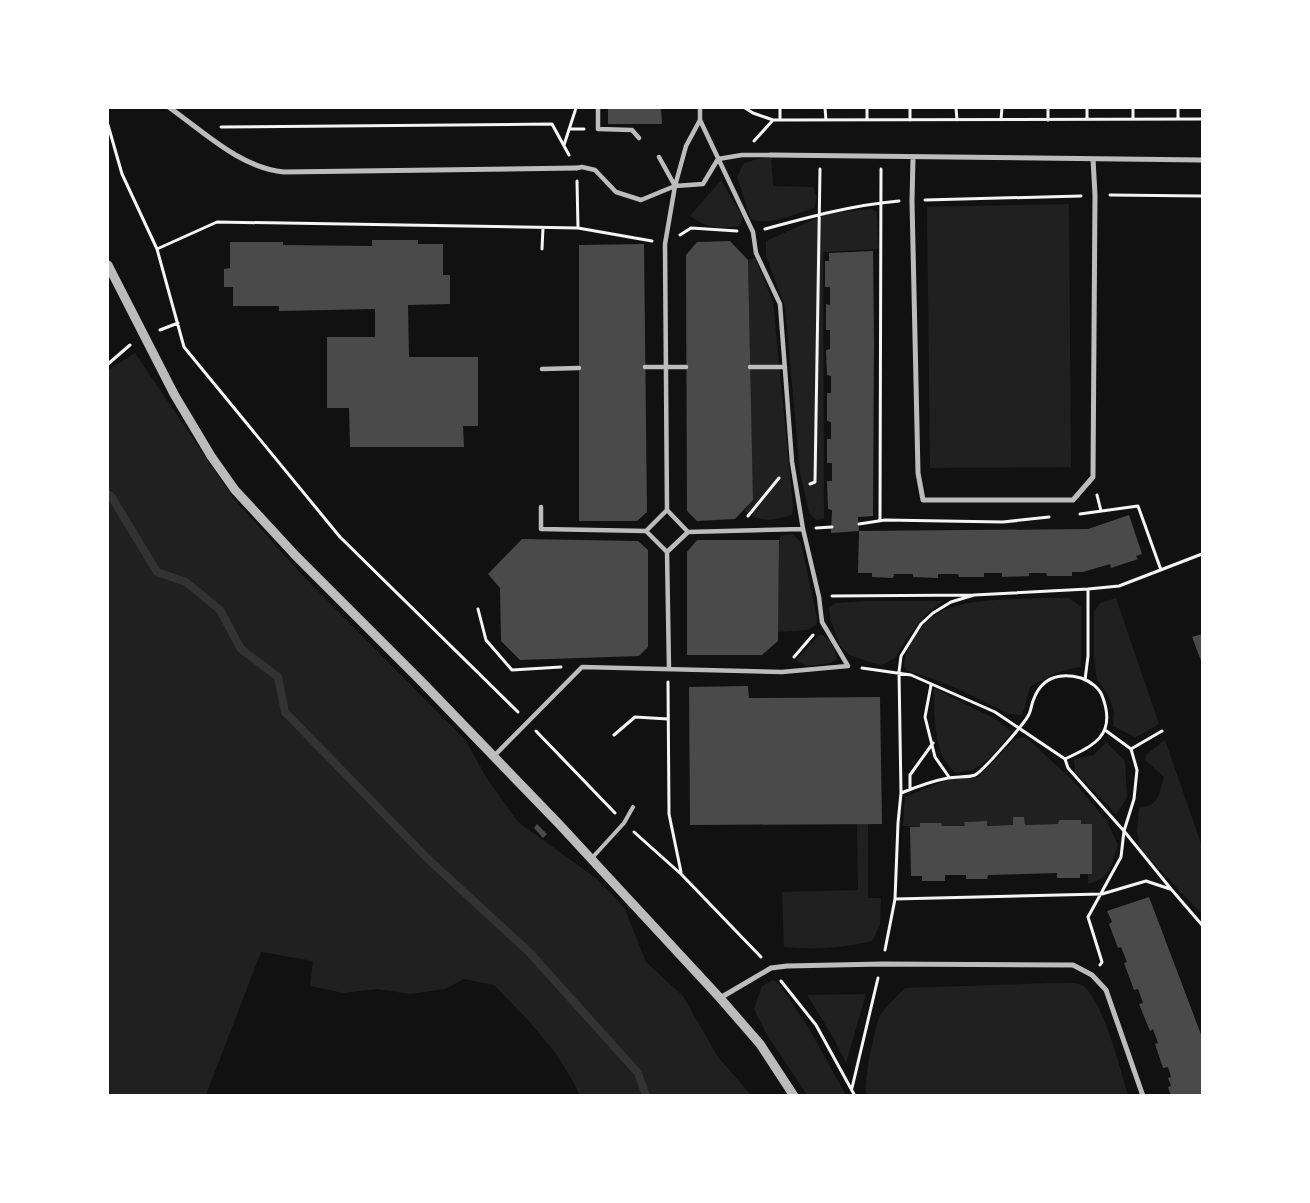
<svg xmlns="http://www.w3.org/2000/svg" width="1310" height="1203" font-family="'Work Sans',sans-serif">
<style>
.green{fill:#202020}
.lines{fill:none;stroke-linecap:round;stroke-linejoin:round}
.stream{stroke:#333;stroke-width:8}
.building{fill:#4a4a4a}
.path{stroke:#f5f5f5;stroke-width:3}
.service{stroke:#bcbcbc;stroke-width:4}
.pedestrian{stroke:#bcbcbc;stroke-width:4.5}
.minor{stroke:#bcbcbc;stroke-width:5}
.tertiary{stroke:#bcbcbc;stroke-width:9}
</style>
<rect width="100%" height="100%" fill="#111"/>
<path class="green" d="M771 155 773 186 813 187 817 197 814 208C795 214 770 226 751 219L737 177 744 163Z
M721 180 743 218 739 226C717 229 709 229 690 216Z
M1069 204 1071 467 930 468 927 207Z
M871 209 877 212 878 249 823 252 824 518 816 520 809 513 800 472 785 306 766 256V241L827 214Z
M755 258 773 302 793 506 792 515C771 521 763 523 744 511L753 500 748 260Z
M135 353 234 499 304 577 466 741 486 777 518 822 597 879 625 909 646 962 683 996 718 1057 751 1095H579L574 1083 556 1054 529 1021 494 985 464 979 445 989 410 994 377 989 343 993 310 986 313 961 261 952 206 1095H108V370Z
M793 534 801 543 817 618 816 625 808 630 778 632 779 540 781 536Z
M1039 598H1069L1081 607V667C1062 669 1047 677 1030 687L1024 710 1021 715 1009 714 961 690 928 677 908 671 904 667C904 655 910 645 916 635 923 625 932 615 944 610 973 598 1008 600 1039 598Z
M1116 598 1159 724 1142 734 1135 737 1113 726 1114 711 1108 695 1097 679 1094 659V612L1100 603Z
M865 601H943L925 616 906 639 895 658 882 665 873 663 849 655 840 645 830 618 829 607 837 603Z
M820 634C830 638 835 648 837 659L831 663 807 666 795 661Z
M934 688 995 719 1012 732 991 757 973 770 956 773C933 756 934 714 934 688Z
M1026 737 1075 783 1107 821 1118 845C1111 866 1112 877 1088 884V874H1092V824H1081V820H1059L1058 824 1025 825 1024 817H1014L1013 825 987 826V821L965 822V826H942L941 823H921L920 827 903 826 905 797 949 779 978 777 1015 739Z
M1165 740 1202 846V914L1141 850 1137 831 1139 808C1159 806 1159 794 1164 777L1145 760 1147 754Z
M1106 742 1125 761 1127 798 1116 814 1075 772 1074 759 1094 755Z
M857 824H868V898H881L880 925 872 941C844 948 813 950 784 947L782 892 858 890Z
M773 980 779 984 808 1027 846 1095H807L767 1035 754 1009 762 986Z
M1053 983C1061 984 1073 982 1080 984 1102 994 1121 1072 1128 1095H866C863 1085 875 1023 881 1014 887 1005 897 996 905 988Z
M866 994 846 1063 833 1037 807 995Z"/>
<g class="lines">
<path class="stream" d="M108 494 111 496 157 572 186 582 220 610 241 649 278 677 285 712 428 859 529 952 638 1073 646 1096"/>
</g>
<path class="building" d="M608 108H661L662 124H608Z
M372 240H418V244H443V275H450V304L408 305 409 357H478V426H463L464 447H350L349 408H327V337H375V309L279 311V306H233V287H224V269L230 268V242H283V245L372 246Z
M730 241 748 260 753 500 735 519 697 521 687 511 686 255 697 242Z
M644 244 647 512 637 521H579V245Z
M873 251 874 342 873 516 858 517 859 531 831 533 832 510 828 509 827 481H832V463H827V439H831V422L827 421V393H831V376L827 375 826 350 830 349V330H826V304L830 305V287H825V261H829V253Z
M1129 515 1142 554 1136 556 1138 559 1111 568 1110 564 1083 572H1072V576H1047L1046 573H1029V576L1002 577V573H984V577H959L958 574H938V578L913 577V574H894L893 578 872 577V573H858L859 531 1088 529Z
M522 539 638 541 648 550V647L639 656 520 660 501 641 500 588 488 574Z
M697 540H779L778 641 762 655H687V552Z
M1202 634V663L1192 637Z
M748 686 749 698 880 697 882 824 690 825 689 687Z
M1013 817H1024L1025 825 1058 824 1059 820H1081V824H1092V874H1080V878H1057V873L988 875 987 879H966V875H945V881H922V876H911L910 827H920V823H941L942 826H965L964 822 987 821V826L1013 825Z
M537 824 547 834 543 838 534 828Z
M1149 897 1202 1037V1096H1171L1168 1087 1171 1086 1168 1078 1171 1077 1168 1067 1163 1068 1155 1044 1158 1043 1153 1029 1150 1031 1139 1004 1143 1003 1138 989 1134 990 1124 963 1127 962 1121 947 1118 948 1109 924 1112 922 1107 911Z"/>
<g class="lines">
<path class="path" d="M745 108 753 113 773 120 1202 119
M780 108V120
M825 108 826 120
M910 108V120
M956 108 957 120
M1133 108V119
M1001 119 1002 108
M1087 119V108
M1178 119V108
M867 120V108
M1048 120V109
M108 125 122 174 157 249 184 347 340 537 518 712
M221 127 552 124 569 155
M569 129H584
M754 141 773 120
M564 145 576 108
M577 181 578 228
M1110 195 1202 196
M925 200 1081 196
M765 229C809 217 853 205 899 201
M680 235 691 228 737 231
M157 249 217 222 578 228 652 241
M542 249 543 228
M160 330 178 323
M108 364 130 345
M810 484 815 482 820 169
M1097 495 1101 511
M1080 514 1138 506 1161 570
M748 516 779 478
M880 521 881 169
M859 524 885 520 1003 522 1049 517
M816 528 832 527
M1088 589 1119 586 1202 554
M832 596 974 595 1088 589V656L1085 680
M478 609 486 640 512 670 561 667
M794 657 813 635
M862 668 911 675 995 712 1065 759 1068 768 1124 831 1171 889 1202 925
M668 682 669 814 681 872
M931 685 925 717 935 757 949 777
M1105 730 1131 749 1162 731
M536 731 615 813
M614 735 635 717 668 719
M910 789V775L933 743
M901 793C916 787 932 781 948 778 956 776 967 778 975 775 982 772 1024 724 1028 716 1031 712 1031 706 1033 701 1041 678 1058 672 1081 678 1090 681 1100 688 1103 698 1116 735 1095 745 1065 759
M634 832 681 874 761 957
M895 899 1102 894 1146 881 1170 889
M885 950 895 899 898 823 901 793 899 672 901 656 921 624 933 613 951 602 974 595
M1100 965 1102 962 1088 917 1121 857 1124 831 1134 799 1137 770 1131 749
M781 981 816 1025 855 1096
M852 1088 878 978"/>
<path class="service" d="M592 858 624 823 633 807"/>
<path class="pedestrian" d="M598 108V129L632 130 639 138
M659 157 675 186
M718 159 742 155H771
M577 168 582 167 595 170 616 192 641 200 675 186 703 184 718 159
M645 367H686
M750 367H785
M542 369 579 368
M541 507V529L646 531
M667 510 688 532 667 552 669 669
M688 532 803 529
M667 552 646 531 667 510 665 244 675 186 686 146 700 120V108
M494 756 582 667 782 672 848 666 822 622 819 597 803 529 792 462 780 304 756 253 753 232 700 120"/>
<path class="minor" d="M170 108C205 133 241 168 284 172L577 168
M771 155 1202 160
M913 158 912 201 918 473 923 500H1073L1093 477 1095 195 1093 159
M720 998 771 968 787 966 882 964 1073 965 1092 975 1106 990 1143 1096"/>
<path class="tertiary" d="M108 265 174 394 211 456 235 490 296 556 422 682 558 823 720 998 760 1044 794 1096"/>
</g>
<rect width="1310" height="1203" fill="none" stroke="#ffffff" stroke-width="218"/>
</svg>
